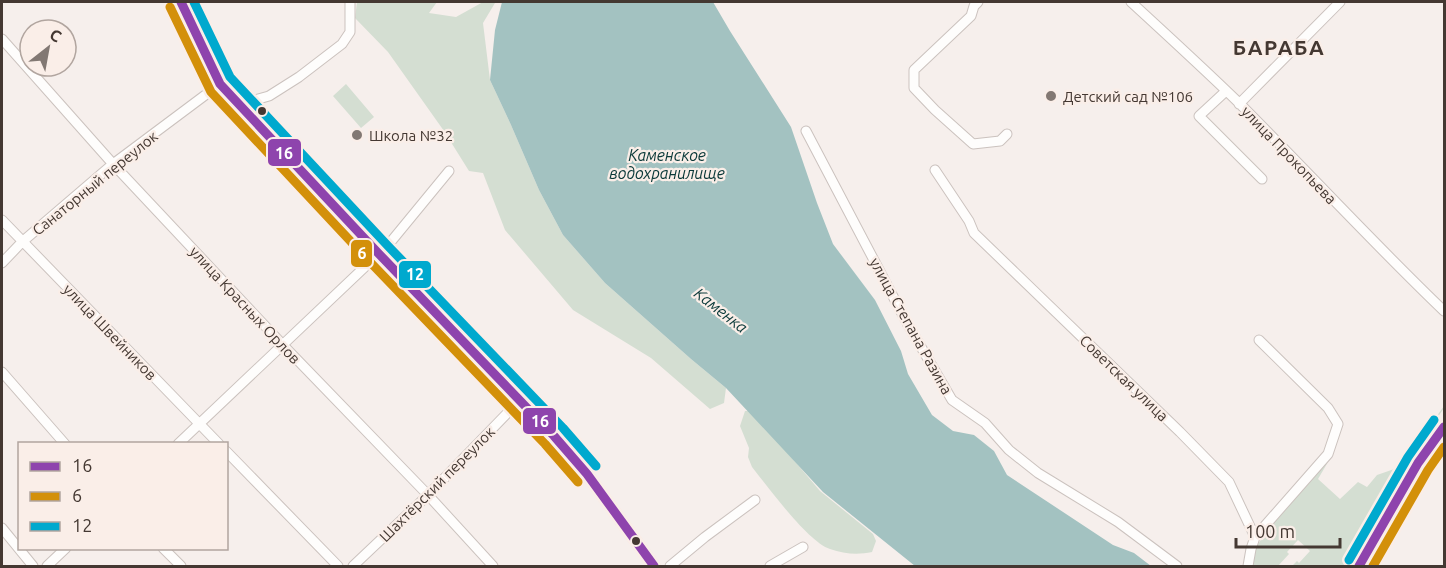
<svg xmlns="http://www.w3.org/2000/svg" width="1446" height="568" font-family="Ubuntu,sans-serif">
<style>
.green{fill:#d4ded2}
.water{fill:#a3c2c1}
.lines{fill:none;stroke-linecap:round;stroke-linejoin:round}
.minor-casing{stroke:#cbc2be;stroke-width:11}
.major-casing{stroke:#cfcac7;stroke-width:13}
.minor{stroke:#fefdfc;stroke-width:9}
.major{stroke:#e7e1d9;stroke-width:10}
.bus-1-casing{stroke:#faeee8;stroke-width:14}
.bus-2-casing{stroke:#faeee8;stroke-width:14}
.bus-3-casing{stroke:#faeee8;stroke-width:14}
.bus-1{stroke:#8e44ad;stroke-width:9}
.bus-2{stroke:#d3900a;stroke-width:9}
.bus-3{stroke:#00a9ce;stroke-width:9}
.poi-dot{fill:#827873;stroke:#faeee8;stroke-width:2}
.bus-dot{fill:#443832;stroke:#faeee8;stroke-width:2}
.labels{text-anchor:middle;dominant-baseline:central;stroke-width:4.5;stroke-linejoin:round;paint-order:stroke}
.poi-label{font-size:15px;fill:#443832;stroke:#faeee8;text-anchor:start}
.street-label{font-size:15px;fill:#443832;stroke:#faeee8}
.water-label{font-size:16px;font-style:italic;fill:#093838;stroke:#faeee8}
.district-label{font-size:21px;font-weight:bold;letter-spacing:1.5px;fill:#443832;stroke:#faeee8}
.line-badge{stroke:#faeee8;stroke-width:2}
.badge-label{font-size:16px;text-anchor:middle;font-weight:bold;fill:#fff}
</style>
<rect width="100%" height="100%" fill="#f6efec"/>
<path class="green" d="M357 2H437L429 13 456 17 483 2H494L495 3 483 23 490 80 511 125 539 190 563 235 605 283 691 359 726 388 724 403 710 409 651 358 573 310 505 230 483 173 469 171 444 131 388 52 355 18Z
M346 84 374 117 361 128 333 96Z
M1444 406V408L1398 475 1349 566H1292L1297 561 1299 563 1310 551 1298 540 1287 552 1289 554 1278 566H1253L1255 549 1265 533 1320 468 1328 462 1318 479 1340 499 1358 482 1367 487 1377 475 1400 467Z
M745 411H752L820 491 873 534 876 541 872 552C858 555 844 554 830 549 808 542 768 487 752 467L748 457 749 448 740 426Z"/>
<path class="water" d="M502 2H713L730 31 791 127 817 203 833 244 875 300 901 351 908 374 932 415 953 431 974 435 994 451 1007 475 1113 545 1134 553 1151 566H915L823 492 726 388 691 359 605 283 563 235 539 190 511 125 490 80 495 30Z"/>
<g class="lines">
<defs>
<path id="minor" d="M978 2 974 6 971 16 914 70V88L935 110 973 144 1000 141 1007 134
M1131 2C1167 35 1203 68 1238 102 1307 171 1373 243 1444 311
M2 39 113 164 282 344 428 495 493 566
M1226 91 1199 116 1262 179
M1239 104 1340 2
M242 108 255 100 269 96 299 77 342 44 350 32V2
M806 131 907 323 952 400 985 423 1009 450 1038 473 1118 522 1177 566
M935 170 969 221 974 233 1180 432 1229 482 1255 537
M2 220 219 444
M2 263 22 242 113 164 220 84
M2 372 65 444
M178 444 389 244 449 171
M226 451 338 566
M2 528 33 566
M163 548 181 566
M47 566 66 548
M353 566 428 495 519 401
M670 566 705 537 755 500
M770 566 803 547
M1248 566 1251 549 1255 537 1328 454 1338 424 1328 408 1259 340"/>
<path id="major" d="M181 2 220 84 379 254 554 436 587 474 654 566
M1359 566 1418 463 1444 427"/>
</defs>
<use href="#minor" class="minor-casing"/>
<use href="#major" class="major-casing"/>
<use href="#minor" class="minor"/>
<use href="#major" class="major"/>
<defs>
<path id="bus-1" d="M181 2 220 84 379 254 554 436 587 474 654 566
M1359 566 1418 463 1444 427"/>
<path id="bus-2" d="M170 7 211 92 370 262 545 444 578 482
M1373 566 1428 470 1444 447"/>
<path id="bus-3" d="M194 2 230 77 388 246 563 428 596 466
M1349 560 1408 457 1434 420"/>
</defs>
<use href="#bus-1" class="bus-1-casing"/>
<use href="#bus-2" class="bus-2-casing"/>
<use href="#bus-3" class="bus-3-casing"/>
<use href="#bus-1" class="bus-1"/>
<use href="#bus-2" class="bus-2"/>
<use href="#bus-3" class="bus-3"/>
</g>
<g class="poi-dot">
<circle cx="1051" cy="96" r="6"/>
<circle cx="357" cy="135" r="6"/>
</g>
<g class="bus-dot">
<circle cx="262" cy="111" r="5"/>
<circle cx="636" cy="541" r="5"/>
</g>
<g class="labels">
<g class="poi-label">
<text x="1063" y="96">Детский сад №106</text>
<text x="369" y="135">Школа №32</text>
</g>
<g class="street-label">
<text transform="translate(1289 155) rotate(46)">улица Прокопьева</text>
<text transform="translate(95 183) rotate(-39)">Санаторный переулок</text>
<text transform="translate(245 305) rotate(47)">улица Красных Орлов</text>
<text transform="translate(911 326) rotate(61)">улица Степана Разина</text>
<text transform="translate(110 332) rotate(46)">улица Швейников</text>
<text transform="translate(1124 378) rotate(44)">Советская улица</text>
<text transform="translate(437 484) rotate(-45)">Шахтёрский переулок</text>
</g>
<g class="water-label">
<text x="667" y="155">Каменское<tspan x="667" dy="18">водохранилище</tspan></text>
<text transform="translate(721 310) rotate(38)">Каменка</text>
</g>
<g class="district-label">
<text x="1279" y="47">БАРАБА</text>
</g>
</g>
<g class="line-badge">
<rect x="267" y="138" width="35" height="29" rx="6" fill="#8e44ad"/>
<rect x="350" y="239" width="23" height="29" rx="6" fill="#d3900a"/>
<rect x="398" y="260" width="34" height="29" rx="6" fill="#00a9ce"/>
<rect x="522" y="407" width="35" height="28" rx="6" fill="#8e44ad"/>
</g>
<g class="badge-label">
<text x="284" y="159">16</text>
<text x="362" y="259">6</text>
<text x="415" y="280">12</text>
<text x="540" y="427">16</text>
</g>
<rect width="1446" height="568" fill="none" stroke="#443832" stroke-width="6"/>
<rect x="18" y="442" width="210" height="108" fill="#faeee8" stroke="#b1a59f" stroke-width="1.5"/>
<rect x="30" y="462" width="30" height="9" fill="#8e44ad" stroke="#b1a59f" stroke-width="1.5"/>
<text x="72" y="472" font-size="18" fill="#443832">16</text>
<rect x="30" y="492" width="30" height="9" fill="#d3900a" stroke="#b1a59f" stroke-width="1.5"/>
<text x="72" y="502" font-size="18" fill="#443832">6</text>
<rect x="30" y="522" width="30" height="9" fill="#00a9ce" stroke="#b1a59f" stroke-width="1.5"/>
<text x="72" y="532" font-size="18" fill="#443832">12</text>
<g transform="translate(48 48) rotate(31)"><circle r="28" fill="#faeee8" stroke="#b1a59f" stroke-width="1.5"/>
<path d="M0-4.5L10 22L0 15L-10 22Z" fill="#827873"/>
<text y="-9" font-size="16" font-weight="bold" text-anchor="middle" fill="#443832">С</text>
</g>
<path d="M1236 538v9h104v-9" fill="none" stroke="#443832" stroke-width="3"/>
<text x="1245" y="538" font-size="18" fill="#443832" stroke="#faeee8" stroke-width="4.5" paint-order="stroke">100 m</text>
</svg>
